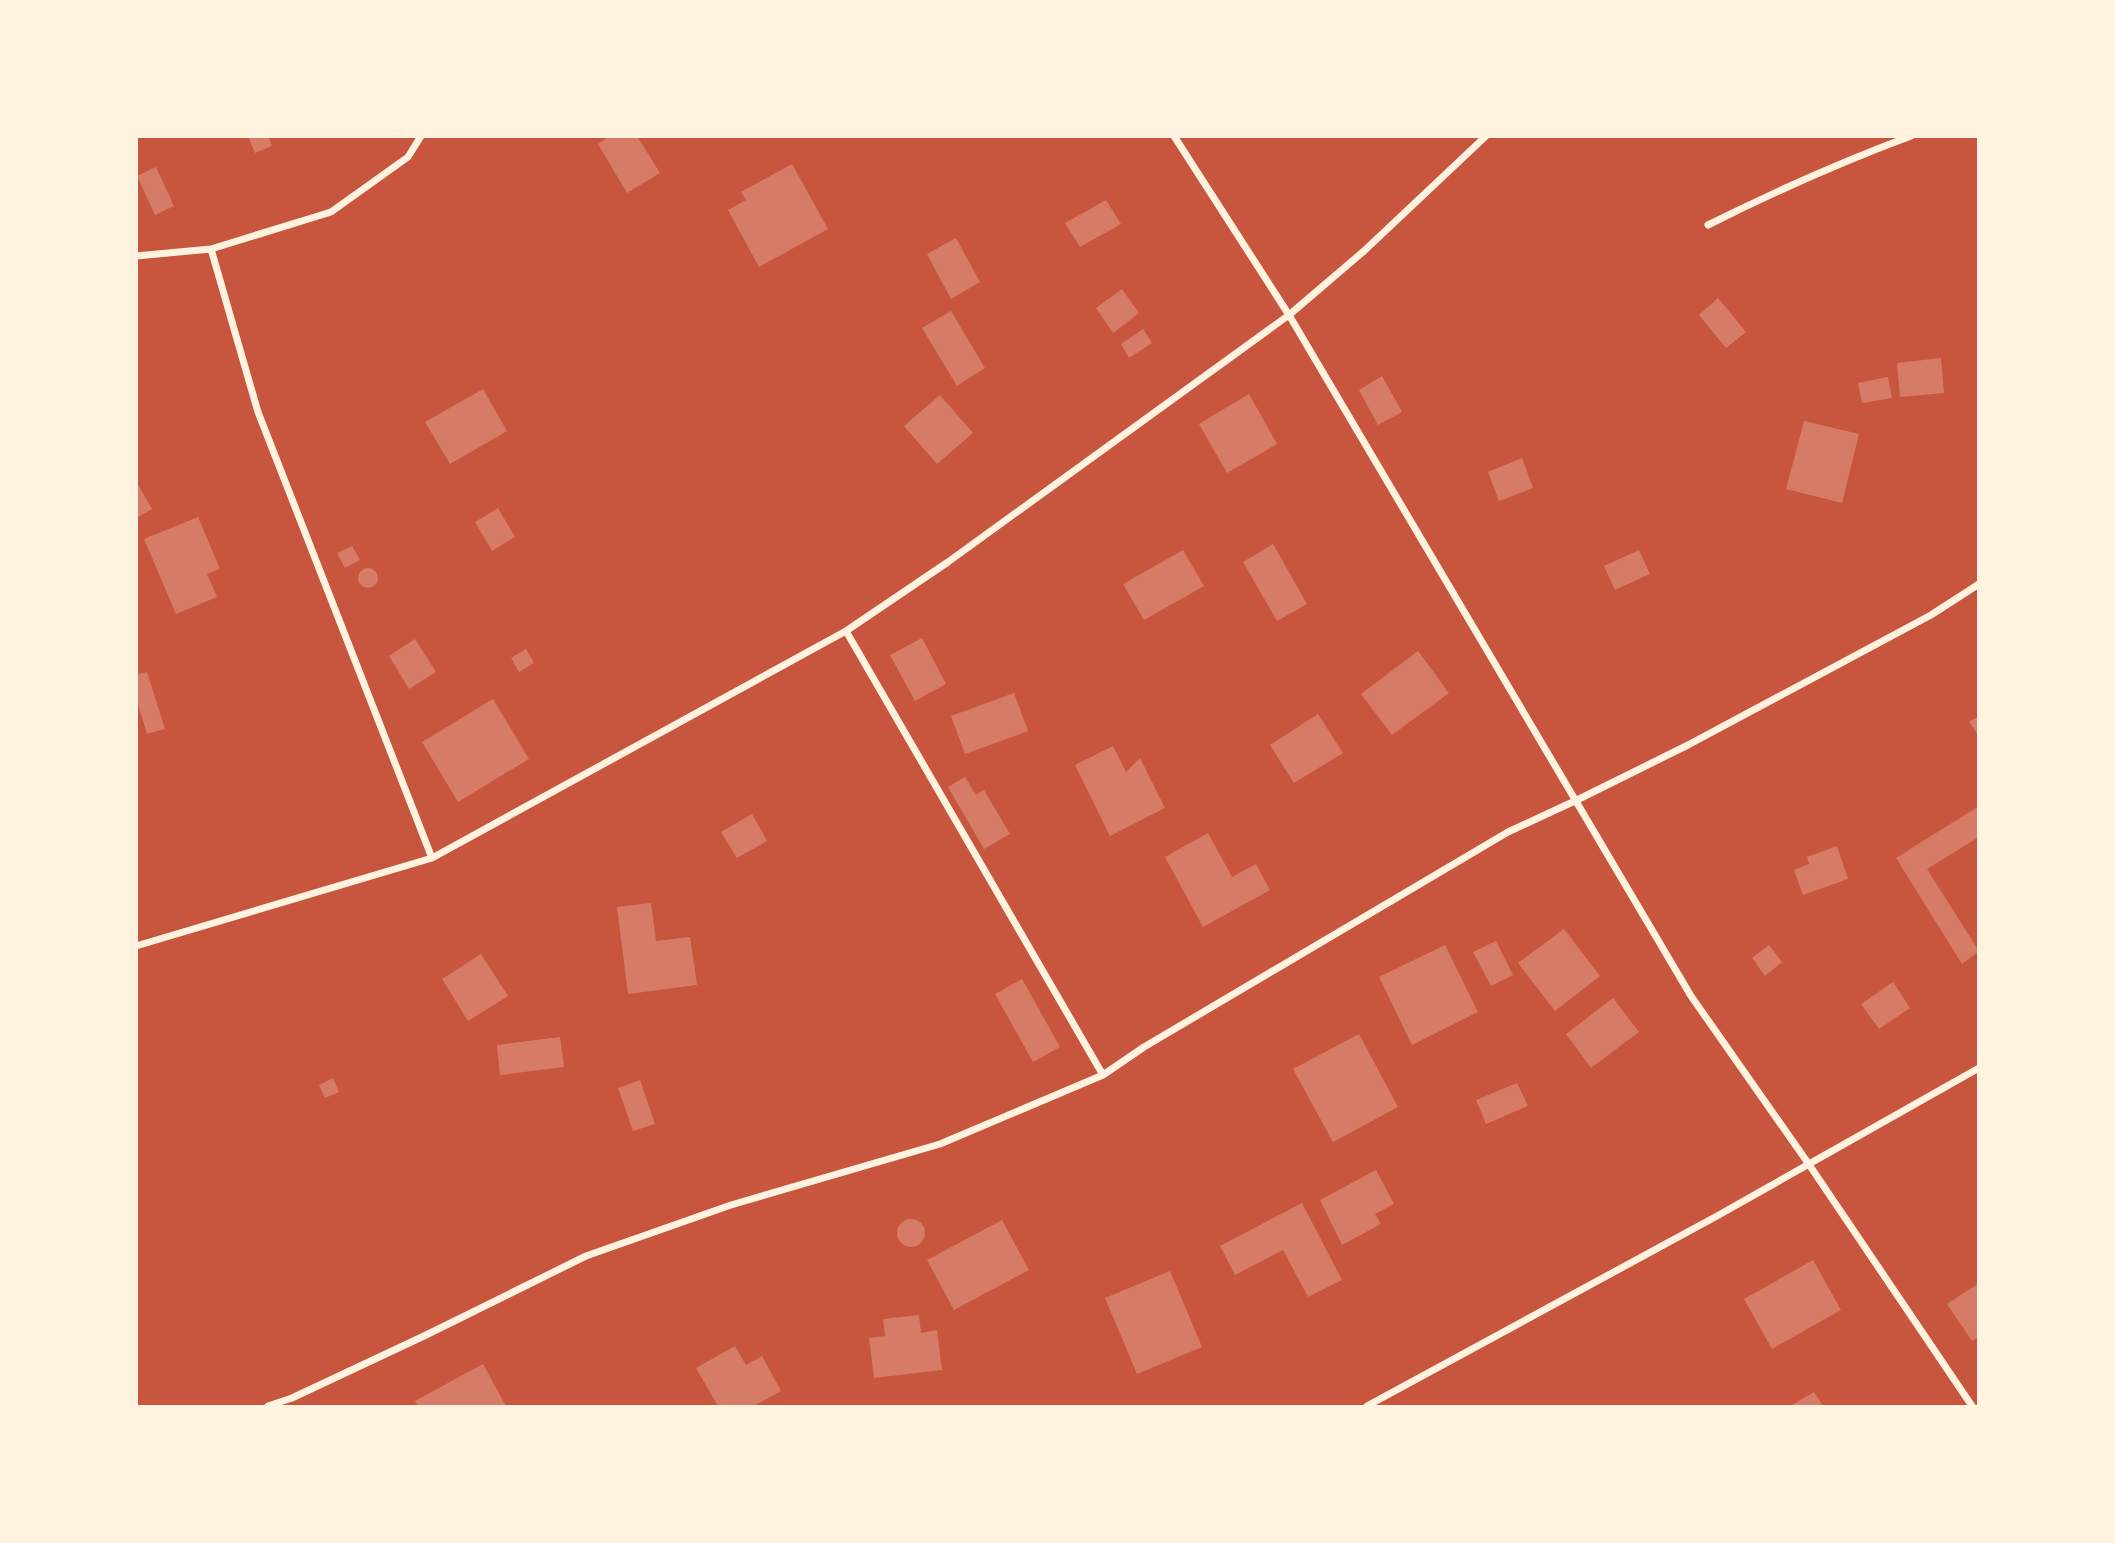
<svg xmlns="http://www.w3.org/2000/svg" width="2115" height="1543" font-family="Montserrat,sans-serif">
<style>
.building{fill:#d67c66}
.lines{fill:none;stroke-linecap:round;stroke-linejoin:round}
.minor{stroke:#fff3e0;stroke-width:7}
</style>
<rect width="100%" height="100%" fill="#c8553d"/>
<path class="building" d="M248 136H268L272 146 255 153Z
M610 136H637L660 173 627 193 598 144Z
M792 164 828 229 759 267 728 210 746 200 741 192Z
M156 167 174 206 155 215 137 176Z
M1106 200 1121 224 1080 247 1065 223Z
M956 238 980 282 951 299 927 254Z
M1122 289 1139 313 1113 333 1096 308Z
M1718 298 1746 332 1726 348 1699 315Z
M951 311 985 368 957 386 922 328Z
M1143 329 1152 343 1129 358 1121 344Z
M1941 358 1944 393 1900 397 1897 363Z
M1382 376 1402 412 1378 425 1359 390Z
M1888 377 1892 398 1862 403 1858 383Z
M483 389 507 431 450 464 425 422Z
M1249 394 1277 444 1227 473 1199 424Z
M940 395 973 433 937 464 904 426Z
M1804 421 1859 434 1842 503 1786 489Z
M1522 458 1533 488 1499 501 1488 472Z
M136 481 152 509 136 518Z
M498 508 515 537 492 551 475 522Z
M198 517 220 569 207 574 217 597 176 614 144 539Z
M1273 544 1307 604 1277 621 1243 562Z
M352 546 360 560 345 568 337 553Z
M1183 550 1204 586 1144 620 1123 584Z
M1639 550 1650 574 1615 590 1604 566Z
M358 578a10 10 0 1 1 20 0a10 10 0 1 1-20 0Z
M922 638 946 684 915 701 890 655Z
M415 639 436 672 409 689 389 656Z
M526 649 534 663 519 672 511 658Z
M1418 651 1449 693 1392 735 1361 694Z
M147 672 165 729 147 734 136 698V675Z
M1014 693 1028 731 965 754 951 716Z
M493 699 529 759 458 802 422 742Z
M1318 714 1343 753 1294 783 1270 745Z
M1979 717V737L1969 721Z
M1113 746 1126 772 1140 758 1165 808 1110 836 1075 765Z
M965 777 976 795 984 790 1010 834 984 849 948 787Z
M1979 806V837L1927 869 1979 951 1962 964 1896 858Z
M752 814 767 841 737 858 721 832Z
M1208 833 1232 877 1256 864 1270 890 1203 927 1165 857Z
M1837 846 1848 879 1803 895 1794 870 1809 864 1807 857Z
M651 903 656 941 690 937 697 985 628 994 617 907Z
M1564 929 1600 976 1555 1011 1518 963Z
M1496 941 1513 975 1491 986 1473 952Z
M1445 945 1478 1012 1412 1045 1379 977Z
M1769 945 1782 962 1765 976 1752 958Z
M481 954 508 996 468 1021 442 979Z
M1022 979 1060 1047 1033 1062 995 994Z
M1893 982 1910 1008 1879 1029 1861 1004Z
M1613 998 1639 1032 1591 1068 1566 1034Z
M1359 1034 1398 1107 1333 1142 1293 1069Z
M560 1037 564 1067 500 1075 497 1045Z
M333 1078 339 1092 325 1098 319 1085Z
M640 1080 655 1124 633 1131 618 1088Z
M1517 1083 1528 1106 1486 1124 1476 1100Z
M1376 1170 1394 1204 1375 1214 1381 1224 1342 1245 1320 1200Z
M1302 1203 1342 1280 1308 1297 1283 1250 1235 1275 1220 1246Z
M897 1233a14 14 0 1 1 28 0a14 14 0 1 1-28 0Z
M1002 1220 1029 1270 954 1310 927 1260Z
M1813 1260 1841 1310 1772 1349 1744 1299Z
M1170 1271 1202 1347 1137 1374 1105 1298Z
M1979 1283V1337L1972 1341 1947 1304Z
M919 1315 921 1333 937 1330 942 1370 874 1378 869 1338 885 1336 883 1319Z
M735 1346 746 1365 762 1356 781 1391 754 1406H718L696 1368Z
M483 1364 506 1406H418L415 1401Z
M1814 1392 1823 1406H1790Z"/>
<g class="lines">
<path class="minor" d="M421 136 408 157 331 212 211 249 258 412 432 858
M1174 136 1289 315 1691 996 1808 1163 1972 1406
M1708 225C1774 192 1841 162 1911 136
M136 256 211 249
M846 631 1103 1075
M136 946 432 858 846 631 948 562 1289 315 1364 251 1486 136
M268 1406 292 1398 424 1336 586 1256 731 1205 940 1144 1103 1075 1144 1047 1508 832 1577 800 1688 745 1931 615 1979 584
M1367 1406 1717 1216 1979 1068"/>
</g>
<rect width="2115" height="1543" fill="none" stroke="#fff3e0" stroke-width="276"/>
</svg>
